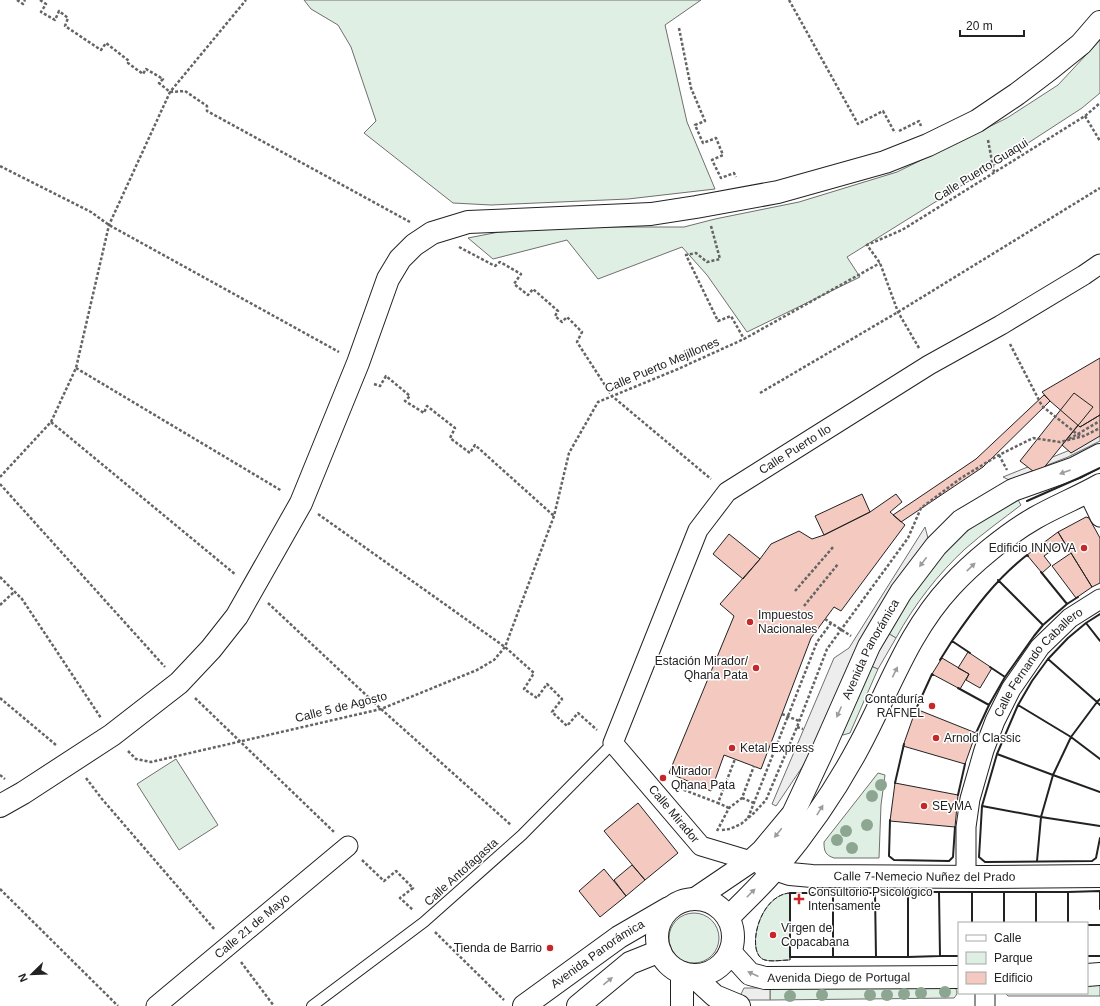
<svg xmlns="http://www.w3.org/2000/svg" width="1100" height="1006" font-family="Arial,sans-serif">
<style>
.green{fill:#e0efe3;stroke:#6f6f6f}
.parking{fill:#ededed;stroke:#6f6f6f}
.building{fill:#f3c9c0;stroke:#222}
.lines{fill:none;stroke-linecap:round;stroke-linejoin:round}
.lane-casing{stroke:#222;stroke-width:12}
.street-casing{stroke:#222;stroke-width:21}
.secondary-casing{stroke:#222;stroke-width:24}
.path{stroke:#646464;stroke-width:2.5;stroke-dasharray:3 2;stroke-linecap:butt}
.lane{stroke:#fff;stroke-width:10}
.street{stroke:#fff;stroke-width:19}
.secondary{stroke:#fff;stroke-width:22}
.fence{stroke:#222;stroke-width:1;stroke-dasharray:5 2;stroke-linecap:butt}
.wall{stroke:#222;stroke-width:2}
.tree{fill:#8da692}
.oneway{fill:#9c9c9c}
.poi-dot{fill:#c62828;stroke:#fff;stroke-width:1.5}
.labels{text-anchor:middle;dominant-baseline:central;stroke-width:3;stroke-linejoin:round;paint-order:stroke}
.street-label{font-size:12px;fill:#222;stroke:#fff}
.poi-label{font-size:12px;fill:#222;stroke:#fff;text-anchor:start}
</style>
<rect width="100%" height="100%" fill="#fff"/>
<path class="green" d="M304 0H701L665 25 687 122 715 189 628 199 491 205 453 203 364 133 376 121 351 47 338 25 311 9Z
M1100 40V93L1082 108 985 171 847 257 860 277 747 332 707 275 682 247 598 279 567 240 493 259 468 238 499 232 586 227H684L715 219 799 202 897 172 1007 118 1058 85Z
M1018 500 1021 505C1003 519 983 533 965 549 938 574 914 605 896 638L886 632 918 581 960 536 993 513Z
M869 665 878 669 850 733 843 735 840 733Z
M176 759 218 825 179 850 137 784Z
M878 773 885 775 881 805 879 858H834C825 855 824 851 824 842Z
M790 893V960C782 960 772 962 765 960 745 955 758 895 790 893Z
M669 938a25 25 0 1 1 50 0a25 25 0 1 1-50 0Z
M1087 983H1100V996H1008L1005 993H1087Z
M953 986C958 990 958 994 954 998L770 1000V988Z"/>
<path class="parking" d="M1100 434V441L1068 457 1009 480 1003 477 1070 450Z
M925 527 928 538 893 590 811 754 776 806 772 804 834 658 849 648Z
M886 632 896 638 878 669 869 665Z
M744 988H770V1000H744L741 994Z"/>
<path class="building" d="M1100 358V415L1080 427 1050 401 1042 392Z
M1074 393 1093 407 1038 475 1020 461Z
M1044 395 1050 401 983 467 901 522 893 515 976 459Z
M1100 415V436L1071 453 1062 445 1078 425 1080 427Z
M862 494 870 512 824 535 815 516Z
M896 494 902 502 890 512 905 525 841 611 834 607 811 638 761 769 724 755 711 791 669 773 734 616 720 604 760 559 771 544 799 531 812 539 824 535 870 512Z
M1086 517 1089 518 1100 538V583L1092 587 1058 532Z
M1058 532 1064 542 1044 556 1051 565 1042 573 1027 555Z
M729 534 760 559 743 579 713 554Z
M1071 553 1092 587 1076 598 1052 566Z
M968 652 992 668 980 688 966 680 969 674 958 668Z
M942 658 969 674 960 689 932 674Z
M916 709 976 733 965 764 903 746Z
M895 783 958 795 955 827 890 821Z
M638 803 678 853 645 880 604 831Z
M632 865 645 880 626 896 614 880Z
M604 869 626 896 600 917 579 891Z"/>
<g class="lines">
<defs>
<path id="lane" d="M312 1006 424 922 522 835 613 743"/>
<g id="street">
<path d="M1088 492 1100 517"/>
<path id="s1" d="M751 861 701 846 613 743 698 530 727 492 929 365 1001 325 1084 275 1100 264"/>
<path id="s2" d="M966 877V827L970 799 984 750 995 721 1011 689 1040 647 1070 618 1100 599"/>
<path d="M985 993V1006"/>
<path id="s3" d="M156 1006 348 846"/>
</g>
<g id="secondary">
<path d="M0 806 23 793 112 735 179 683 211 649 237 616 301 503 358 363 388 279 400 259 414 245 432 233 468 222 651 214 696 207 778 192 885 162 928 145 977 121 1017 94 1050 69 1081 44 1100 22"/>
<path id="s4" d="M763 865 790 874 812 876 985 877 1100 876"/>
<path id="s5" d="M695 899 751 861 763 850 793 814 823 750 869 646 901 592 936 546 961 521 1013 490 1075 468 1100 455"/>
<circle cx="695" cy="937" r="38"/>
<path d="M728 918C744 901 761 886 776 868 807 831 835 791 858 748 888 693 907 633 951 586 972 563 1007 534 1035 518 1056 506 1079 497 1100 485"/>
<path id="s6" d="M730 952 750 974 765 978 959 977"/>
<path d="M692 975 715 996 739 1006"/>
<path d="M1087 975 1100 974"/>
<path id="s7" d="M524 1006 619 937 669 908"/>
<path d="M578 1006 630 963 660 951"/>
<path d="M682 1006V973"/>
</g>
</defs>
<use href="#lane" class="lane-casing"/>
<use href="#street" class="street-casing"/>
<use href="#secondary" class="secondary-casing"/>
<path class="path" d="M17 0 23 4 25 0
M40 0 46 4 41 12 55 20 59 11 68 18 65 26 101 50 106 43 129 61 128 63 143 74 146 69 163 79 159 83 170 92 185 91 207 106V111L410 222
M789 0 858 124 883 111 895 133
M679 28 691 88 705 121 695 125 703 143 716 138 723 155 712 160 721 178 734 173 736 177
M1085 116 1100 141
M899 131 919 121 921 126
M988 140 994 172
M0 166 91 212 109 225 339 352
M711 226 720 259 707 262 696 253 686 255 718 321 731 316 744 339
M459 247 495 266 500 262 521 274 514 284 528 295 533 289 558 311 555 316 562 322 567 317 582 332 577 342 612 396 711 479
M1010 344 1042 406 1077 434 1083 436
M919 348 898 312 880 263 867 245 902 230 1085 116 1100 103
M76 368 282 491
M374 384 380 386 386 376 410 396 405 401 424 413 427 406 455 428 450 438 470 453 475 445 554 516
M760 393 898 312 1100 188
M51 422 236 575
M1069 439 1100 421
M999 455 1007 470
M0 477 51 422 76 368 109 225 170 92 246 0
M0 484 165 667
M318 514 505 647 534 673 524 689 537 698 547 684 562 699 552 712 567 726 578 713 597 730
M0 577 22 599 101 718
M795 591 834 546
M268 603 381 709 511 825
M0 605 14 592
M804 606 838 564
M785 616 789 611
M825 619 851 636
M0 698 56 745
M195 698 334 832
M782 714 799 721
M797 727 803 729
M128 751 136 759 151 762 381 709 477 670 494 660 505 647 554 516 569 453 598 402 678 369 744 339 880 263
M0 775 5 779
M86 778 102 799 215 930
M679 788 718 803
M742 798 754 803
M729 808 718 803 735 759
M748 818 817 642 831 623
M722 830 730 829 741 824 754 813 766 800 797 727 827 649 908 538 921 508 961 478 999 455 1033 438 1060 442 1084 436 1100 428
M717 831 729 808 742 798 754 766
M362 860 384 881 396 871 413 888 400 898 413 910
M0 889 118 1006
M435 932 504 1000
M241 962 274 1006"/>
<use href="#lane" class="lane"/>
<use href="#street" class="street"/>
<use href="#secondary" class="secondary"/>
<path class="fence" d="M790 893C758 895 745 955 765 960 772 962 782 960 790 960V957"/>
<path class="wall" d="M1027 501 1079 478 1100 468
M998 580 1043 625
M1067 604 1078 597
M1086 623 1100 614
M952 641C974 609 996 579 1027 555L1028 556
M1048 659 1068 638 1086 623 1100 641
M940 660 952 641 970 653
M1005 677 1034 636 1043 625 1067 604 1041 572
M958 688 989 705 976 733
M989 705 1005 677 990 667
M1018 705 1032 681 1048 659 1097 702 1100 699
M916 709 932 674 933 675
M997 754 1018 705 1071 737 1097 702 1100 705
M895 783 904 744
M1100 792 1053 775 1041 817 982 806 979 857 985 862 1092 861 1096 858 1100 838
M958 795 965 764
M982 806 997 754 1053 775 1071 737 1100 759
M890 820 889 856 894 860 949 861 953 857 955 827
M1037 861 1041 817 1100 826
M1100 891V909
M908 892 875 893 876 957H908
M939 892H908V957L940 956
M833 893H790V957H833
M875 893H833V957H876
M972 923V892H1004
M1004 923V892H1036
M1036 923V892H1068
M1068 923V892L1100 891
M1087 925H1100
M959 956H940L939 892H972
M1087 956H1100"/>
</g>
<g class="tree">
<circle cx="881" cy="785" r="6"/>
<circle cx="872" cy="796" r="6"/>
<circle cx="867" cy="825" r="6"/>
<circle cx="846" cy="831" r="6"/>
<circle cx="837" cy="840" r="6"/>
<circle cx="852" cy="848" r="6"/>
<circle cx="945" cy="992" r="6"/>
<circle cx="921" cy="993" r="6"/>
<circle cx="904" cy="994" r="6"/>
<circle cx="822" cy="995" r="6"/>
<circle cx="870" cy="995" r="6"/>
<circle cx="887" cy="995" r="6"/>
<circle cx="790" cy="996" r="6"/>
</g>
<defs><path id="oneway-solid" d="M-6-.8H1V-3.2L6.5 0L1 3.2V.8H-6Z"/></defs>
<g class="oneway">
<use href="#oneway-solid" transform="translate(1065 472) rotate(160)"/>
<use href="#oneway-solid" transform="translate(923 562) rotate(127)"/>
<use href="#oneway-solid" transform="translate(971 567) rotate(-44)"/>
<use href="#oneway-solid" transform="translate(895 672) rotate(-64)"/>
<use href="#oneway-solid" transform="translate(839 712) rotate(114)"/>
<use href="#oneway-solid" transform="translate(820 810) rotate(-58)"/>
<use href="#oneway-solid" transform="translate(778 833) rotate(129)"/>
<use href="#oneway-solid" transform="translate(751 893) rotate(-45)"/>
<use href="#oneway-solid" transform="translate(753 974) rotate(-155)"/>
<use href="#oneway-solid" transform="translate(608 981) rotate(-39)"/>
</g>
<g class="poi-dot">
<circle cx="1084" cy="548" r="4"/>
<circle cx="750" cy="622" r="4"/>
<circle cx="756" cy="668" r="4"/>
<circle cx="932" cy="706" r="4"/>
<circle cx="936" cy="738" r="4"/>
<circle cx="732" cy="748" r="4"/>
<circle cx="663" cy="778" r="4"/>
<circle cx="924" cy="806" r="4"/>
<path d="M797 893h4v4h4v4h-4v4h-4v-4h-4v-4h4z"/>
<circle cx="773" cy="935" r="4"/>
<circle cx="550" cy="948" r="4"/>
</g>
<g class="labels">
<g class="street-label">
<text transform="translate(981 170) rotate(-32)">Calle Puerto Guaqui</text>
<text transform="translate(662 365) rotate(-23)">Calle Puerto Mejillones</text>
<text stroke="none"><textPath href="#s1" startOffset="545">Calle Puerto Ilo</textPath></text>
<text stroke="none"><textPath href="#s5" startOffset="313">Avenida Panorámica</textPath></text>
<text stroke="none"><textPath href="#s2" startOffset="234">Calle Fernando Caballero</textPath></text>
<text transform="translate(341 707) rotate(-14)">Calle 5 de Agosto</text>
<text transform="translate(674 814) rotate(50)">Calle Mirador</text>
<text transform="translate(461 872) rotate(-42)">Calle Antofagasta</text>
<text stroke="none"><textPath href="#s4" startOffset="163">Calle 7-Nemecio Nuñez del Prado</textPath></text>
<text stroke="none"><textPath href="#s3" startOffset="125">Calle 21 de Mayo</textPath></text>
<text stroke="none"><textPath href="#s7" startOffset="90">Avenida Panorámica</textPath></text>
<text stroke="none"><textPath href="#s6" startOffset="119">Avenida Diego de Portugal</textPath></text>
</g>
<g class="poi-label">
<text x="1076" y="548" text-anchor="end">Edificio INNOVA</text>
<text x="758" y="615">Impuestos<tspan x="758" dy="14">Nacionales</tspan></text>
<text x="748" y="661" text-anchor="end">Estación Mirador/<tspan x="748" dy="14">Qhana Pata</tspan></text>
<text x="924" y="699" text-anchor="end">Contaduría<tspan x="924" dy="14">RAFNEL</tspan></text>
<text x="944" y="738">Arnold Classic</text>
<text x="740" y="748">Ketal Express</text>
<text x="671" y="771">Mirador<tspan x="671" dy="14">Qhana Pata</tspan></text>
<text x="932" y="806">SEyMA</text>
<text x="808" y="892">Consultorio Psicológico<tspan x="808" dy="14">Intensamente</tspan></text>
<text x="781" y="928">Virgen de<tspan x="781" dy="14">Copacabana</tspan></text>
<text x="542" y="948" text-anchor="end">Tienda de Barrio</text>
</g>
</g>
<rect x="958" y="922" width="130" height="72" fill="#ffffff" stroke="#a7a7a7"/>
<rect x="966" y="935" width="20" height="6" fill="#ffffff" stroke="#a7a7a7"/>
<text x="994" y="942" font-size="12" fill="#222222">Calle</text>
<rect x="966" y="952" width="20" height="12" fill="#e0efe3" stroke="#a7a7a7"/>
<text x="994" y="962" font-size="12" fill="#222222">Parque</text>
<rect x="966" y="972" width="20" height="12" fill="#f3c9c0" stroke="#a7a7a7"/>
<text x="994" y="982" font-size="12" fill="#222222">Edificio</text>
<g transform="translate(32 974) rotate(247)" stroke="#ffffff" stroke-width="3" paint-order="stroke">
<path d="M0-3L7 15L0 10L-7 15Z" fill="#222222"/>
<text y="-6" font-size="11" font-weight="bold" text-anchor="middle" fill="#222222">N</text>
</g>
<path d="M960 30v6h64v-6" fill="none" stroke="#222222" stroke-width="2"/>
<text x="966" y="30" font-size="12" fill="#222222" stroke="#ffffff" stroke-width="3" paint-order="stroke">20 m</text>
</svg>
